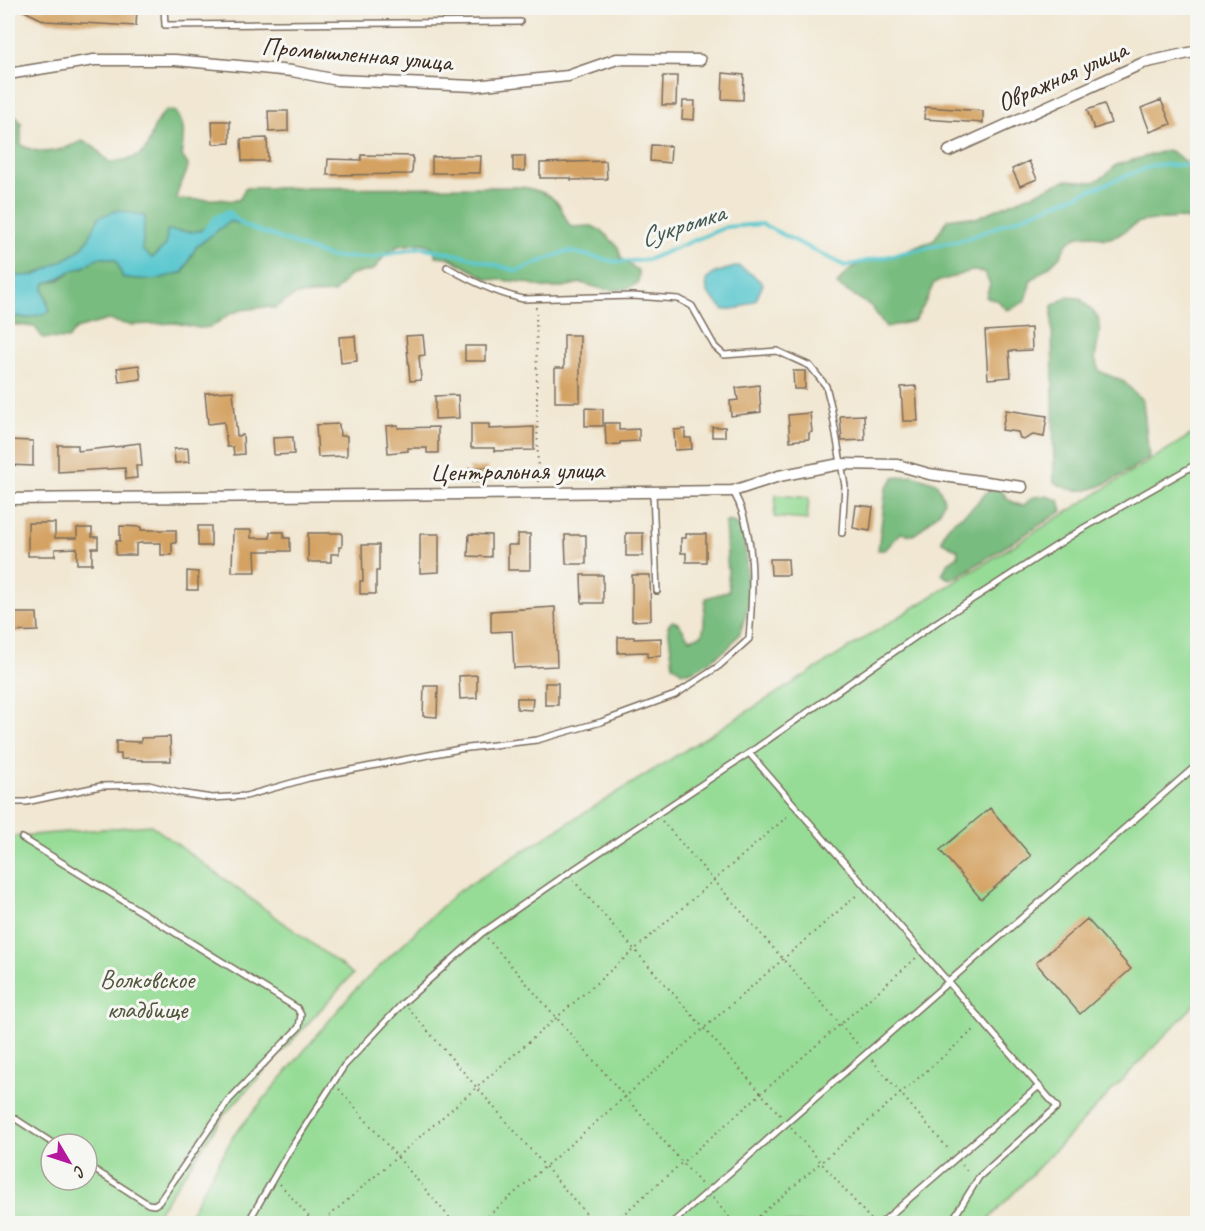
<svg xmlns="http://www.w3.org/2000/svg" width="1205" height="1231" font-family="Caveat,sans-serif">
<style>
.green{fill:#96dc96;stroke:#68835a;stroke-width:1.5;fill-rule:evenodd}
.forest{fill:#78bc7f;stroke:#5a734e;stroke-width:1.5}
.water{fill:#5bc8cf;stroke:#4b7976;stroke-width:1.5}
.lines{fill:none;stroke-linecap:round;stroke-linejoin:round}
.stream{stroke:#5bc8cf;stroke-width:4}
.building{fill:#d4a363}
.lane-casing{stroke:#7b6c5d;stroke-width:8}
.street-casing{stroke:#7b6c5d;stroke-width:13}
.path{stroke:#7b6c5d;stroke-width:2;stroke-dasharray:1.5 4.5;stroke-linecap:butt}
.lane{stroke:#fff;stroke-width:5}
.street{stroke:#fff;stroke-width:10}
.labels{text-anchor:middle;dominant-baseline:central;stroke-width:6;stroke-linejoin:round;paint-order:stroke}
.street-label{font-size:26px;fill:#3b2a1e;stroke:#f6f6f2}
.park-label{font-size:26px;fill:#52563c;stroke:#f6f6f2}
.water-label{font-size:27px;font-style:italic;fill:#455953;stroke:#f6f6f2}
</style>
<rect width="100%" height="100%" fill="#f6f6f2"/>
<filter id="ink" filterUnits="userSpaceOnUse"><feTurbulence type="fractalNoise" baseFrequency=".0167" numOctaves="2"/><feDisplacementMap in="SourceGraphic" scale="12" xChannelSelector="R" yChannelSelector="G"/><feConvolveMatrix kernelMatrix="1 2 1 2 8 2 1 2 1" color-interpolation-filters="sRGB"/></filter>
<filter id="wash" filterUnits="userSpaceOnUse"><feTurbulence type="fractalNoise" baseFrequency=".008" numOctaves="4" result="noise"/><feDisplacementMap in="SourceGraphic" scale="24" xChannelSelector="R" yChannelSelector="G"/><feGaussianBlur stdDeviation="1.35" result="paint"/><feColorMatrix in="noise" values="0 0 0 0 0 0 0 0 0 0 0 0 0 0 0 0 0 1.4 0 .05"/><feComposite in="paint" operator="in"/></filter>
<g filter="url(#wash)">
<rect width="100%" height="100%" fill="#f1e7d2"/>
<path class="green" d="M1197 431V1002L985 1223 184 1224 234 1135 353 992 456 893Z
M776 495 809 498 807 520 774 517Z
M151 825 353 974 224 1115 153 1220 157 1223 8 1224V837ZM51 1144H87V1180H51Z"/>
<path class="forest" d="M166 110 176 112C188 130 182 136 182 156L188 165C186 182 177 182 177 199 191 200 203 200 217 199 228 199 228 203 240 199L245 188 522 187C537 190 550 193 560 206 564 213 565 220 571 227L592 226 602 231 618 247 621 258 639 272 638 283 628 288 616 290 603 289 581 283 558 288H546L524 282 488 279 448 257 436 256 432 246 422 243 398 246 388 252 373 270 350 275 334 293 295 295 275 308 265 307 241 310 230 314 211 327 199 328 176 323 130 325 108 320 76 329 68 339 43 338 35 327 8 324V315L27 318 48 301 43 290 45 283 59 280 73 270 84 267 89 261 99 257 183 273 196 247 230 221 241 224H242L216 217C199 237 192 232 168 231L166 245 152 258 99 217C95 226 92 235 86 243 76 256 37 278 20 276 16 275 11 272 8 270V114L15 115 21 123V145C43 157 61 151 82 141L92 145 109 162C164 157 138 141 166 110Z
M1168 150C1181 155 1186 165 1197 173V222L1180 218 1153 220 1139 222 1117 236 1105 239 1092 235 1078 236 1067 243 1061 255 1051 265 1030 281C1029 300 1025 304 1007 310L998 301 986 297 990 284 984 272 971 271 934 283 923 307 914 321 886 327 871 306 837 285C854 256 880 262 907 251 917 247 921 244 933 241L948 219 962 217 976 218 1066 180 1094 182 1106 175 1116 165Z
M1066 297 1080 298 1098 317 1100 330 1095 358 1099 371 1124 382 1143 401 1149 458C1119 475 1088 505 1054 482L1052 306Z
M913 475 937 483 944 500 940 511 918 532 913 535 901 533 885 550H878L886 488 894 478Z
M993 489H1000C1007 498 1011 505 1024 505L1033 497 1046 496 1059 500 1062 511 957 577C950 580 947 579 942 574L948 563 958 556V550L942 542C943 523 960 519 972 508 980 501 982 493 993 489Z
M729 521 740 525 744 531 749 604 740 633 728 648 701 667 689 672H682L673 665 668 626 672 621C683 622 682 634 690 639L702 635C706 622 703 609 706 598L729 591 725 523Z"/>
<path class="water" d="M118 210 145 216 142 250 152 258 166 245 167 230 191 232 205 230 216 217 228 211 243 225 230 221 196 247 183 272 155 280 123 278 116 260C96 256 100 256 85 266 81 269 75 269 71 271 59 278 58 280 45 283L43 290 50 312 27 318 8 315V270L19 276 36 275 71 256 81 249 88 240 99 217Z
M738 266 753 275 763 284 756 300 739 308 724 310 707 292 706 280 715 273Z"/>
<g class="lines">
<path class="stream" d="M202 233 216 217 228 211 243 225 330 257 370 258 421 247 464 256 517 271 567 251 617 262 647 260 726 227 762 224 845 266 966 239 1154 165H1198"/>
</g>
<g id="blocks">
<path class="building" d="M18 8H137L136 26 45 21Z
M723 73 744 75 743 100 722 99Z
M663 76H677L676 105H662Z
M1161 100 1171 124 1150 132 1141 108Z
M683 101H695L694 120 682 119Z
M1104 104 1111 123 1094 129 1087 110Z
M925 107 983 111V123L924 119Z
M268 111H288V131L269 132Z
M212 121H230V143L213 144Z
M267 138 268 161H242L241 139Z
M651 145 671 146 670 163 650 161Z
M361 155 413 156 412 174 327 175 328 159 361 160Z
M461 156H481L480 173H432V157Z
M513 156H525V171H513Z
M606 161 607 179 571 180V178H540V163Z
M1029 161 1037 179 1020 186 1012 169Z
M1031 328 1032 350 1009 351 1011 377 988 379 985 331Z
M423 335 425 355 419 356 421 380 410 381 406 336Z
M564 335H580V402H555V368H564Z
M355 336 357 361 341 363 339 337Z
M465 346H486V361H465Z
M139 365 141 379 119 382 117 368Z
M793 371H805V389H794Z
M759 385 761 412 731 416 730 401 738 400 736 388Z
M916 386 918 421H903L901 387Z
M233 391 237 436 243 435 244 454 234 455 233 447H227L224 422 208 424 205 393Z
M458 395 459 418 435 419V396Z
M585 408 603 409V426H585Z
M1006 410 1047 416 1044 437 1033 435 1025 439 1020 438 1018 432 1002 430Z
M810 413 812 432 809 433V439L790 441 788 415Z
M864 415 865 440 842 441 840 416Z
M605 423H619V430L639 429V441L620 442V444L606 445Z
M339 424 340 436H347V456L318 457 316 425Z
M471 424H489V429L534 427V450L494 451V448H471Z
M398 425V428L438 427V453H427V448H408V451L388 453 386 426Z
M712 427H725V437H712Z
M685 429V438H691L692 449 675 450 674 430Z
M293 437 294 454 274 455 273 438Z
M8 440 33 441V466L8 465Z
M140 443 142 466H136L137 478 126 479 125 468 58 472V445H78V451L123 446V445Z
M188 448 189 462 175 463 174 449Z
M488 467V481L470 482 469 468Z
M856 505 873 507 870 531 853 528Z
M28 523H55V538H77V528H92V537H98V548H92V564H77V548L55 549V556H28Z
M120 526 141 527V530H176V543H172V555H161V543H141L136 544V555H116V541H120Z
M198 526H211V546H198Z
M233 530H251V538H270V532H284V538H290V551H255L256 572H232Z
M308 533H342V547H339V554H331V562H308Z
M626 533H643V556H626Z
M420 534H439V572L420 573Z
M469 534 491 535V557L468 556Z
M518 534H530V570H508V545H518Z
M686 534H706V562H686V553H681V538H686Z
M565 535H586V564H566Z
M362 545H379V571H376V594H360V581H363Z
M770 559H788L789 575H771Z
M187 571 198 572V590H187Z
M581 575H603V603H582Z
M632 575H650L651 620 632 621Z
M555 607 557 666 514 668 512 631 491 632V611Z
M8 613H37L38 631 8 632Z
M618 637H634V639L661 638V656L647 657V652L618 653Z
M477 675V698L460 699 459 676Z
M545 683H558V705H545Z
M424 686H438L437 717 423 716Z
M517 698H533L532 710 517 709Z
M170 737 171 761H142V760L121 759V754H116V741L141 742V738Z
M990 808 1031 856 981 899 940 850Z
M1087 919 1131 969 1080 1014 1036 963Z"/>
</g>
</g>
<g filter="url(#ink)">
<use href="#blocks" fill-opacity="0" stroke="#7b6c5d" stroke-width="1.5"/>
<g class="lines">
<defs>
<path id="lane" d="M164 8 165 25 520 22
M447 267C471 281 495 293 523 299L633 296 679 299 692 306 715 347 724 355 777 351 810 366 826 386 831 406 845 486 842 533
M653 493 657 591
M749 753 1057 1107 979 1177 950 1224
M8 802H26L101 786 149 785 179 793 212 798 246 796 309 778 460 749 537 740 601 722 675 695 719 666 749 639C753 592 757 533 733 491
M22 838 297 1008 301 1015 299 1027 229 1100 159 1202 154 1205 148 1204 87 1165
M8 1114 54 1144
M247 1224 288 1153 344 1066 403 1003 482 933 567 874 749 753 937 622 1082 529 1198 463
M671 1224 1198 764
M880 1224 1039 1086"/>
<path id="street" d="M8 74 94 60H175L292 71 337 80 474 86 568 76 617 59 700 60
M949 151 1143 63 1198 51
M8 499 733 491 779 476 840 464 898 465 929 474 1022 487"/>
</defs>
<use href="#lane" class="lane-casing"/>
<use href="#street" class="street-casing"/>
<path class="path" d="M536 307 538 482
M662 821 860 1047
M573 880 782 1117
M487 938 702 1185
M408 1008 595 1224
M872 1060 950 1151
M339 1089 455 1224
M791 1128 872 1221
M962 1165 970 1174
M280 1184 315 1224
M713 1198 735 1224
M320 1224 790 814
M479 1224 859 893
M612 1224 916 958
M750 1224 976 1028"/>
<use href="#lane" class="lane"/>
<use href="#street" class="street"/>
</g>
</g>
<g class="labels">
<g class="street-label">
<text transform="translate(357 54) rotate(5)">Промышленная улица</text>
<text transform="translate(1062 76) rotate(-24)">Овражная улица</text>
<text transform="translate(517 471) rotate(-1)">Центральная улица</text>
</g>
<g class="park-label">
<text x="147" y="979">Волковское<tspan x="147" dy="30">кладбище</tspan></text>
</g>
<g class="water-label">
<text transform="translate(682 225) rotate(-18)">Сукромка</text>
</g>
</g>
<rect width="1205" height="1231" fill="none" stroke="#f6f6f2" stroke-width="30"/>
<g transform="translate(69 1162) rotate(129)"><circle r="28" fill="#f6f6f2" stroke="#aba49d" stroke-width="1.5"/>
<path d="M0-4.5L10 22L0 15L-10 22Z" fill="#b5179e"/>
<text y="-9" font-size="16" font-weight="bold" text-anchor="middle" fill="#3b2a1e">С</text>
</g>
</svg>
